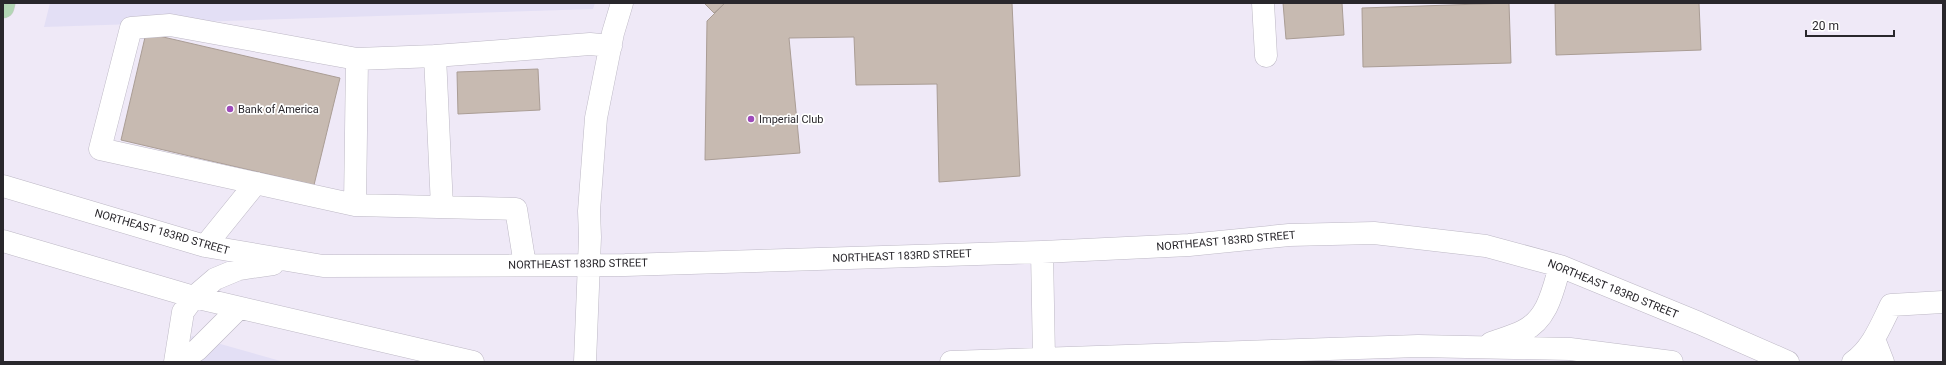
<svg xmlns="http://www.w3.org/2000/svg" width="1946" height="365" font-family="Roboto,sans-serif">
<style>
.commercial{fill:#e3dff5}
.building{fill:#c7bab1;stroke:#aa9d95}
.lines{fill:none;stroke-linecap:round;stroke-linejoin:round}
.minor-casing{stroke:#bdb8c5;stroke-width:23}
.major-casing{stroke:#cccbcc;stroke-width:23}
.minor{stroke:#fff;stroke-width:22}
.major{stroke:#b3d6b5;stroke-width:22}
.poi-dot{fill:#9e4bba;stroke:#fff;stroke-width:1.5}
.labels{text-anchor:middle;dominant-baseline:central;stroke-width:3.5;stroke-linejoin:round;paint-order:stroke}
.poi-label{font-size:11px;fill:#29272c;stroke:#fff;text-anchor:start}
.street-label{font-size:11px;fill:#29272c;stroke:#fff}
</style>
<rect width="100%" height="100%" fill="#efe9f7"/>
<path class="commercial" d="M50 3H595L593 9 44 27Z
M192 336 284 362H183Z"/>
<path class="building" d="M704 3H725L714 13Z
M725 3H1012L1020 176 939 182 937 84 856 85 854 37 789 38 800 153 705 160 707 21Z
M1283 3H1342L1344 35 1286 39Z
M1509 3 1511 63 1363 67 1362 8Z
M1555 3H1699L1701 50 1556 55Z
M146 33 340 78 314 185 121 140Z
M538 69 540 110 458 114 457 72Z"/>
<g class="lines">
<defs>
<path id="minor" d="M1263 3 1266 56
M435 56 590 44 611 46
M3 186 205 246 323 266 625 265 1042 252 1189 245 1289 235 1374 233 1486 246 1560 266 1699 323 1788 362
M355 205 357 59
M442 207 435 56 357 59 170 25 131 28 100 149 355 205 516 209 525 265
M3 241 194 297 473 362
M205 246 256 183
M1042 252 1044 358
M1874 339 1883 362
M1491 343C1502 339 1513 336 1523 331 1548 319 1553 290 1560 266
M175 362 183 312 194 297 215 279 239 269 273 264
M178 362 197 350 239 308
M585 362 590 237 589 211 596 118 613 33 622 3
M951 362 1418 346 1570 349 1672 362
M1853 362C1872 349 1881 325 1891 305L1943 302"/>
<path id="major" d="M3 7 4 3"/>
</defs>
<use href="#minor" class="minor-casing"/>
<use href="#major" class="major-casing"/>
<use href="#minor" class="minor"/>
<use href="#major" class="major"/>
</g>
<g class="poi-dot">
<circle cx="230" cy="109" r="4"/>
<circle cx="751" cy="119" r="4"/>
</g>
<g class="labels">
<g class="poi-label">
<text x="238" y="109">Bank of America</text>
<text x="759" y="119">Imperial Club</text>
</g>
<g class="street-label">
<text transform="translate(162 232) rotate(16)">NORTHEAST 183RD STREET</text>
<text transform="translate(1226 241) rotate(-5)">NORTHEAST 183RD STREET</text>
<text transform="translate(902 256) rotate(-2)">NORTHEAST 183RD STREET</text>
<text transform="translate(578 264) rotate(-1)">NORTHEAST 183RD STREET</text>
<text transform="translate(1613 289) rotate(22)">NORTHEAST 183RD STREET</text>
</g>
</g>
<rect width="1946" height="365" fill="none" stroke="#29272c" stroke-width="8"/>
<path d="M1806 30v6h88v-6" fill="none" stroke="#29272c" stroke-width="2"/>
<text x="1812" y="30" font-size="12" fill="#29272c" stroke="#ffffff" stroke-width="3" paint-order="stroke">20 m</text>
</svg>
